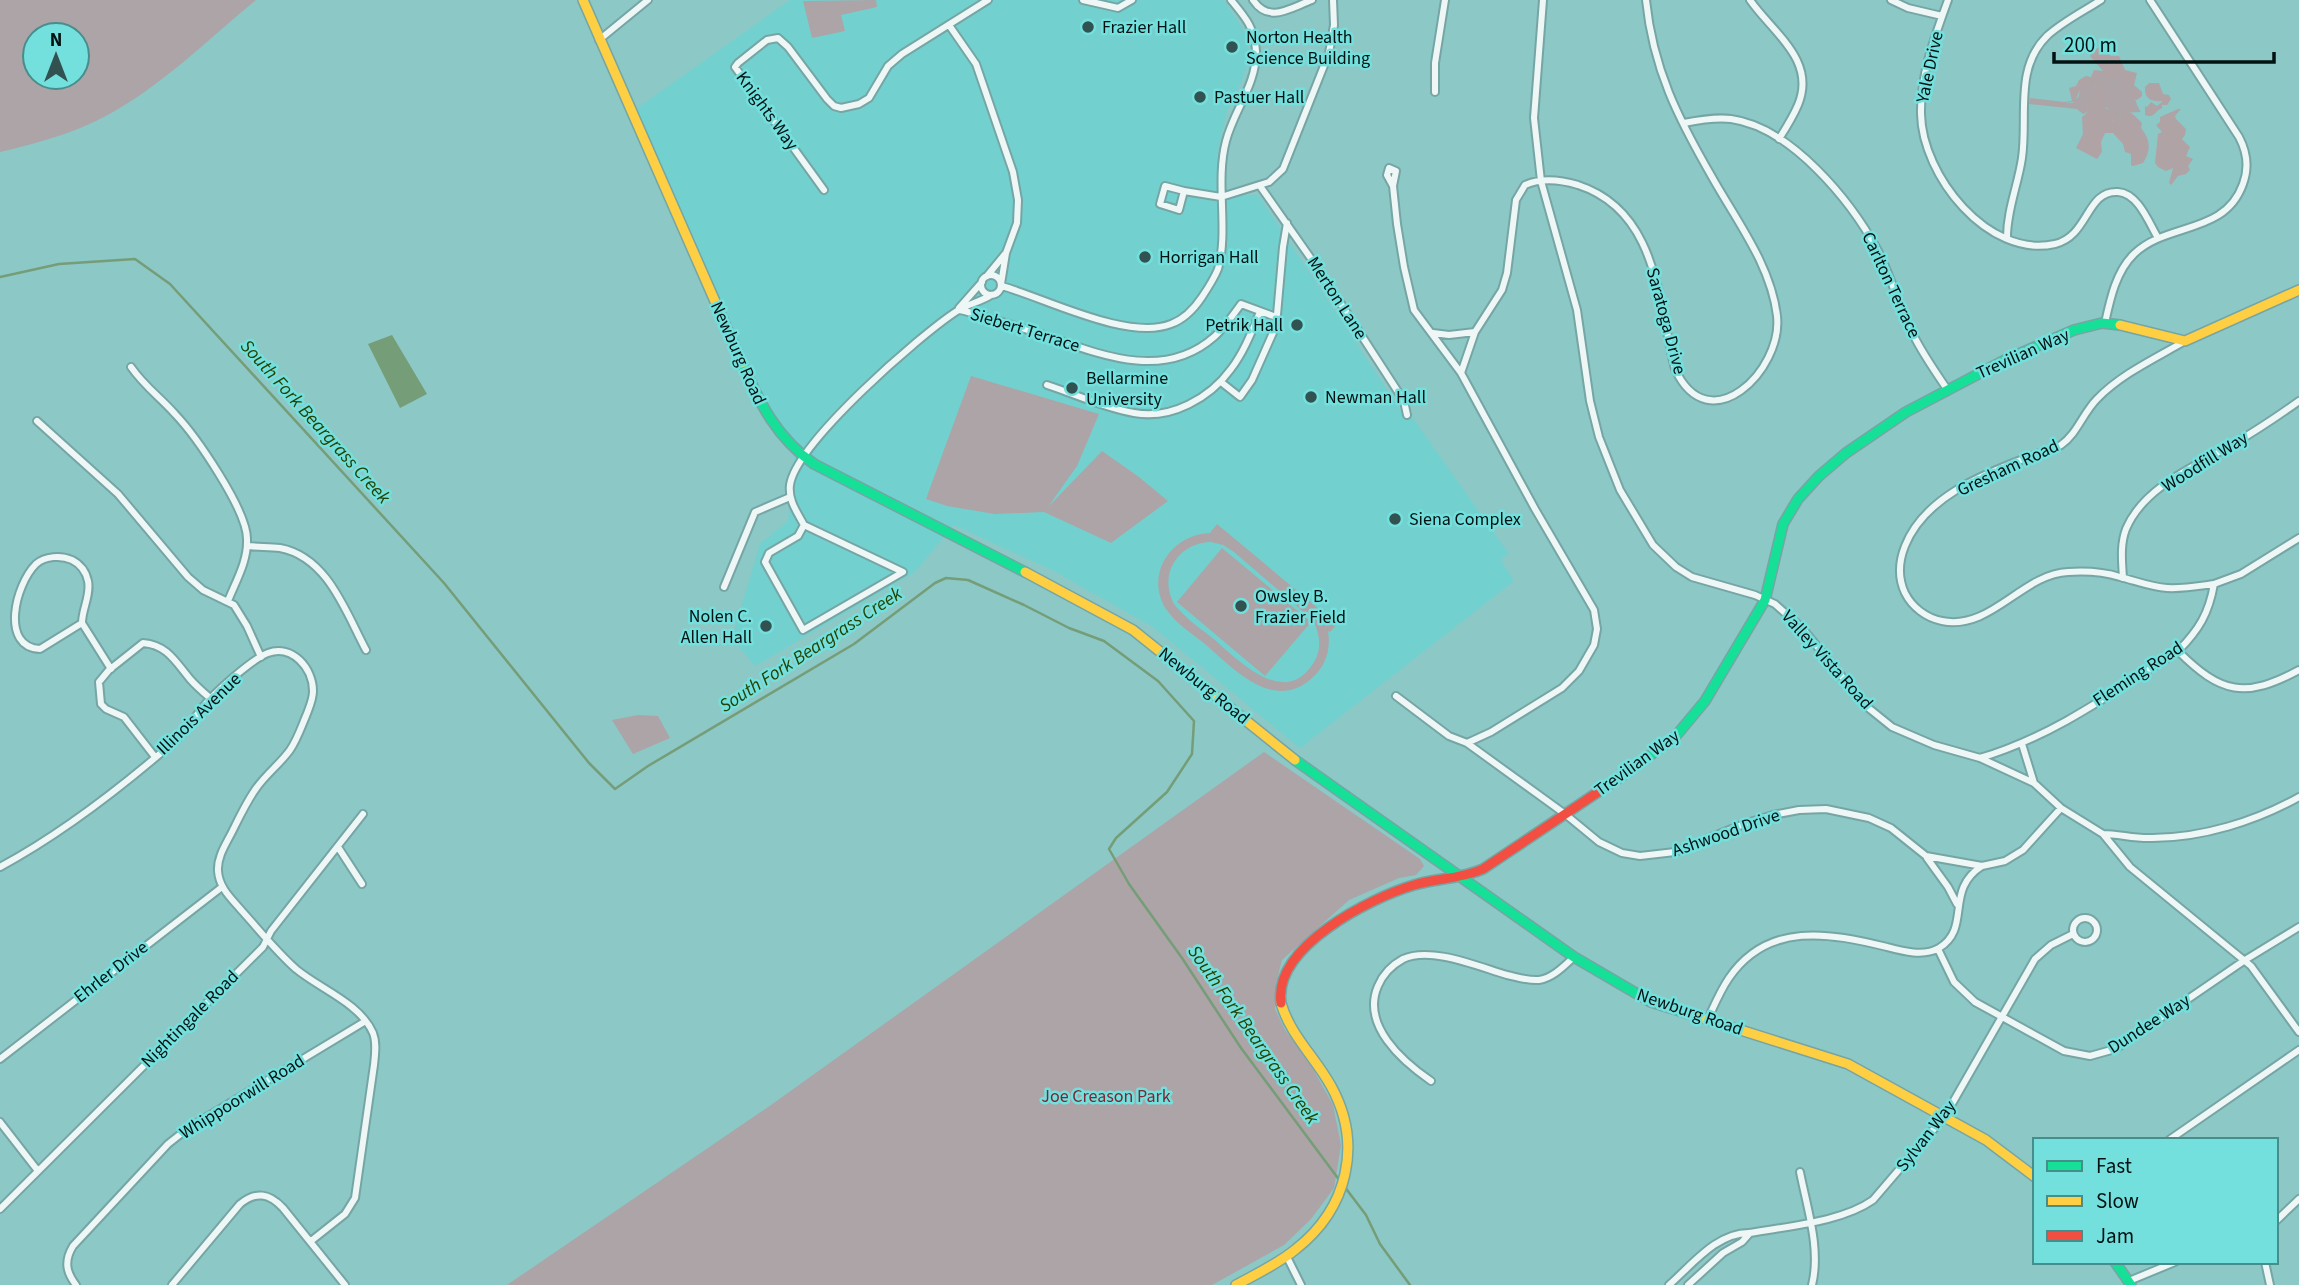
<svg xmlns="http://www.w3.org/2000/svg" width="2299" height="1285" font-family="'Source Sans 3',sans-serif">
<style>
.built{fill:#72d1cf}
.green{fill:#aca4a7;fill-rule:evenodd}
.forest{fill:#afa3a6}
.water{fill:#759d77}
.lines{fill:none;stroke-linecap:round;stroke-linejoin:round}
.stream{stroke:#759d77;stroke-width:2.5}
.street-casing{stroke:#75a5a4;stroke-width:10}
.fast-casing{stroke:#75a5a4;stroke-width:12}
.slow-casing{stroke:#75a5a4;stroke-width:12}
.jam-casing{stroke:#75a5a4;stroke-width:12}
.street{stroke:#eef7f6;stroke-width:6}
.fast{stroke:#16e098;stroke-width:9}
.slow{stroke:#ffcf43;stroke-width:9}
.jam{stroke:#f24e42;stroke-width:9}
.poi-dot{fill:#315251;stroke:#74e0dd;stroke-width:2.5}
.labels{text-anchor:middle;dominant-baseline:central;stroke-width:5;stroke-linejoin:round;paint-order:stroke}
.poi-label{font-size:18px;fill:#001212;stroke:#74e0dd;text-anchor:start}
.street-label{font-size:18px;fill:#001212;stroke:#74e0dd}
.park-label{font-size:18px;fill:#7b2736;stroke:#74e0dd}
.water-label{font-size:19px;font-style:italic;fill:#244204;stroke:#74e0dd}
</style>
<rect width="100%" height="100%" fill="#8cc8c6"/>
<path class="built" d="M790 0H1224L1246 34 1250 56 1243 78 1227 111 1218 149 1221 196 1258 195 1407 420 1412 417 1509 554 1500 559 1514 581 1300 748 1153 627 1054 571 954 525 915 572 755 666 732 638 760 544 788 521 795 451 770 418 636 109Z"/>
<path class="green" d="M0 0H256C206 41 160 88 102 118 71 134 34 144 0 152ZM35 35H77V77H35Z
M876 0 877 7 841 15 845 31 812 38 803 1Z
M2105 73 2112 79 2123 76 2120 82C2134 84 2135 105 2141 112L2122 113 2118 123H2113L2115 111 2104 107 2096 85 2093 102 2087 107 2088 112 2083 114 2077 109 2029 104 2030 98 2073 103 2079 96 2080 87Z
M971 376 1099 414 1077 466 1048 507 1102 451 1139 477 1168 501 1111 543 1044 512 995 514 947 506 926 499Z
M1217 524 1337 624 1330 632 1328 631C1331 649 1326 667 1311 679 1273 712 1234 669 1206 645 1193 634 1175 623 1166 609 1144 574 1172 534 1210 533ZM1211 542 1223 545 1234 552 1313 620C1320 634 1322 649 1314 662 1286 709 1240 662 1215 640 1201 629 1185 618 1174 604 1158 574 1178 543 1211 542Z
M1222 548 1311 622 1265 676 1177 602Z
M638 715 658 716 670 738 633 754 612 720Z
M1264 752 1420 859 1424 866 1416 875 1399 878 1349 900 1282 960 1276 984 1275 1009 1285 1030 1312 1067 1333 1105 1341 1145 1334 1188 1311 1219 1284 1245 1212 1285H507L771 1105Z"/>
<path class="forest" d="M2102 47 2111 56H2119L2125 70 2137 73 2134 85 2142 92V96L2137 100 2134 99C2131 89 2130 85 2120 83L2121 77 2110 81 2104 78V74L2099 80 2094 79 2090 85 2081 87 2075 102H2064L2072 101 2069 88 2076 86 2079 80 2086 76 2091 77 2094 70 2103 71 2090 56 2095 49Z
M2099 83 2106 90 2104 95 2107 99 2104 107 2107 109 2112 108 2118 116 2113 120V123H2118L2122 113C2132 109 2136 118 2142 123L2141 128C2151 140 2151 151 2143 163L2133 166 2131 165V154L2125 152 2123 144 2113 133H2105L2101 142 2102 152 2097 159 2076 148 2083 134 2082 117 2088 112 2087 107C2097 100 2091 90 2099 83Z
M2159 83 2163 94 2169 95 2171 99 2167 105H2162V108C2155 111 2154 119 2145 115V106L2147 107 2151 102 2157 106 2163 101C2153 102 2144 100 2145 87L2149 83Z
M2178 109H2181L2175 116 2176 119 2186 129 2185 135 2182 139 2190 147 2186 156 2193 159 2188 166 2190 170 2186 174 2178 176 2171 185 2169 183 2173 168 2166 171 2158 167 2155 163 2158 134 2162 132 2156 125 2160 122V117Z"/>
<path class="water" d="M392 335 427 394 400 408 368 344Z"/>
<g class="lines">
<path class="stream" d="M0 277 59 264 135 259 170 284 444 583 589 763 615 789 648 766 854 644 935 583 946 578 968 580 1024 605 1069 628 1104 641 1158 681 1194 721 1192 754 1167 792 1116 838 1109 849 1129 884 1182 958 1241 1048 1340 1181
M1344 1186 1366 1215 1380 1244 1410 1285"/>
<defs>
<path id="street" d="M1083 0 1118 8 1132 0
M1253 0C1269 24 1290 8 1312 0
M1543 0 1534 118 1541 181 1577 310 1590 401 1599 437 1620 490 1653 545 1676 567 1692 577 1755 595 1775 604 1802 628 1866 706 1892 727 1934 745 1980 758 2034 783 2061 808 2103 834 2130 867 2251 966 2299 1032
M1750 0C1772 32 1817 60 1798 105 1793 117 1786 128 1779 139
M1891 0 1908 8 1942 16
M1948 0C1935 36 1920 75 1921 114 1922 175 1988 259 2055 244 2089 236 2086 190 2118 192 2138 193 2149 223 2158 238
M949 25 976 64 1013 172 1018 200 1017 223 1006 253 1001 284
M599 40 648 0
M1435 92V63L1445 0
M1684 123C1699 120 1715 117 1731 119 1791 127 1851 201 1878 251 1893 280 1900 312 1916 340 1925 357 1936 373 1947 389
M1260 186 1319 270 1404 401 1407 415
M1393 186 1387 175 1389 168 1396 171 1393 186 1397 224 1404 267 1414 310 1461 373 1535 509 1594 610 1597 629 1594 645 1579 671 1562 688 1491 732 1467 743
M824 190 735 67 738 63 767 40 778 38 788 47 827 99 834 106 841 108 859 104 869 98 888 66 902 54 988 0
M1184 191 1165 186 1160 204 1179 210 1184 191 1221 197 1269 182 1283 169 1329 53 1334 25 1333 0
M2007 237C2007 210 2018 185 2022 158 2028 117 2014 68 2047 36 2062 22 2084 11 2101 0
M981 285a10 10 0 1 1 20 0a10 10 0 1 1-20 0Z
M987 276 1005 254
M1002 286C1047 299 1128 341 1171 324 1185 319 1194 309 1202 297 1208 288 1214 279 1218 269 1229 230 1215 182 1226 141 1234 110 1257 84 1256 51 1255 28 1245 17 1231 0
M959 308 982 282
M960 310C989 317 1018 327 1047 336 1101 355 1164 381 1214 337 1224 328 1233 315 1241 304L1276 317
M2105 323C2110 300 2116 271 2134 254 2167 222 2225 235 2243 184 2249 168 2247 152 2239 137L2150 0
M1433 333 1449 335 1475 332
M2185 341C2156 358 2121 374 2097 399 2083 413 2077 434 2061 445 2050 452 2037 453 2026 458 1981 475 1924 498 1905 546 1899 561 1898 578 1905 593 1912 607 1926 618 1942 621 1991 631 2022 574 2068 572 2084 571 2104 572 2120 577 2136 581 2151 587 2167 588 2183 589 2199 586 2214 584
M131 367C145 387 160 397 175 414 196 436 247 510 247 539 248 561 236 581 228 601
M1461 373 1475 332 1502 290 1507 273 1516 200 1525 185C1541 178 1561 180 1578 185 1658 211 1658 302 1675 369 1709 443 1783 370 1777 316 1771 265 1736 220 1712 177 1678 118 1653 69 1646 0
M1221 382 1240 397 1252 380 1276 326 1283 247 1287 223
M1047 385C1075 394 1104 408 1134 413 1171 420 1210 398 1231 369 1244 352 1252 331 1260 312
M37 421 118 494 188 577 203 590 234 605 247 626 261 657
M804 525 903 572 803 630 765 562 769 553 798 536 804 525C797 512 788 500 790 485 796 443 920 335 957 311 967 304 981 302 991 295
M247 546C258 547 269 547 280 548 328 557 346 613 366 650
M2123 578C2122 561 2120 545 2126 529 2144 486 2198 465 2235 443 2257 430 2278 416 2299 401
M724 587 755 512 790 497
M82 623 40 649C0 647 15 585 36 564 45 556 61 555 72 560 80 564 86 572 88 581 91 595 82 609 82 623L111 669
M2178 651C2221 694 2245 699 2299 670
M1396 696 1449 736 1467 743 1565 814 1599 842 1622 853 1640 856 1675 852 1744 824 1773 815 1799 810 1826 809 1869 818 1891 828 1926 856 1982 866 2005 861 2023 850 2061 808
M2022 744 2034 783
M155 757 124 717 106 709 101 704 99 682 109 670 143 643C167 645 175 661 190 679 196 686 203 692 210 698
M1980 758C2052 737 2115 691 2178 651 2199 630 2209 613 2214 584L2241 574 2299 538
M2103 834C2119 834 2135 839 2152 838 2202 838 2256 821 2299 797
M338 847 362 884
M1927 858 1948 887 1957 904
M0 867C63 833 122 787 176 740 187 730 194 718 203 707 214 693 252 659 268 653 292 644 313 668 313 691 313 700 309 708 306 716 301 728 297 740 290 750 280 764 265 775 255 790 246 803 239 818 232 832 226 844 217 857 218 871 219 888 232 899 242 911 260 931 276 951 296 969 320 989 360 1003 373 1033 377 1043 375 1055 374 1065L355 1198 345 1214 311 1241
M2073 930a12 12 0 1 1 24 0a12 12 0 1 1-24 0Z
M1938 949 1954 982 1975 1002 2064 1051 2090 1056 2115 1049 2245 960 2299 927
M1707 1021C1714 1006 1720 991 1729 978 1768 921 1830 933 1887 947 1902 951 1924 957 1939 948 1972 928 1944 890 1982 866
M0 1059 222 887
M1431 1081C1402 1061 1361 1025 1378 986 1383 974 1392 965 1403 959 1431 946 1479 967 1507 975 1517 977 1528 981 1539 980 1553 978 1564 966 1574 957
M0 1122 38 1171
M2169 1140 2299 1050
M1800 1172C1807 1208 1821 1249 1812 1285
M0 1209 263 947 271 931 363 814
M2276 1221 2299 1199
M1287 1257 1301 1285
M2265 1262 2270 1285
M2129 1281 2175 1262
M76 1285C66 1272 64 1261 73 1246L168 1144 187 1129 364 1022
M172 1285 240 1204C256 1191 269 1193 283 1208L345 1285
M1669 1285C1692 1265 1717 1232 1750 1233 1788 1226 1842 1222 1873 1200L1945 1116 2035 959 2051 945 2073 934
M1688 1285 1723 1253 1742 1242 1750 1233"/>
<path id="fast" d="M742 363C760 404 777 438 814 464L1025 572
M1295 760 1574 957 1651 1002 1696 1016
M1622 776 1675 737 1705 701 1765 600 1783 524 1798 499 1819 476 1846 453 1906 412 2005 360 2074 330 2102 323 2120 325
M2115 1262 2131 1285"/>
<path id="slow" d="M583 0 742 363
M2120 325 2185 341 2299 290
M1025 572 1133 630 1295 760
M1696 1016 1848 1064 1986 1140 2035 1177
M1236 1285C1256 1274 1278 1264 1296 1249 1348 1208 1363 1144 1331 1086 1315 1057 1290 1035 1281 1003"/>
<path id="jam" d="M1281 1003C1273 947 1370 898 1414 885 1437 878 1461 879 1483 869L1622 776"/>
</defs>
<use href="#street" class="street-casing"/>
<use href="#fast" class="fast-casing"/>
<use href="#slow" class="slow-casing"/>
<use href="#jam" class="jam-casing"/>
<use href="#street" class="street"/>
<use href="#fast" class="fast"/>
<use href="#slow" class="slow"/>
<use href="#jam" class="jam"/>
</g>
<g class="poi-dot">
<circle cx="1088" cy="27" r="7"/>
<circle cx="1232" cy="47" r="7"/>
<circle cx="1200" cy="97" r="7"/>
<circle cx="1145" cy="257" r="7"/>
<circle cx="1297" cy="325" r="7"/>
<circle cx="1072" cy="388" r="7"/>
<circle cx="1311" cy="397" r="7"/>
<circle cx="1395" cy="519" r="7"/>
<circle cx="1241" cy="606" r="7"/>
<circle cx="766" cy="626" r="7"/>
</g>
<g class="labels">
<g class="poi-label">
<text x="1102" y="27">Frazier Hall</text>
<text x="1246" y="37">Norton Health<tspan x="1246" dy="21">Science Building</tspan></text>
<text x="1214" y="97">Pastuer Hall</text>
<text x="1159" y="257">Horrigan Hall</text>
<text x="1283" y="325" text-anchor="end">Petrik Hall</text>
<text x="1086" y="378">Bellarmine<tspan x="1086" dy="21">University</tspan></text>
<text x="1325" y="397">Newman Hall</text>
<text x="1409" y="519">Siena Complex</text>
<text x="1255" y="596">Owsley B.<tspan x="1255" dy="21">Frazier Field</tspan></text>
<text x="752" y="616" text-anchor="end">Nolen C.<tspan x="752" dy="21">Allen Hall</tspan></text>
</g>
<g class="street-label">
<text transform="translate(1930 67) rotate(-78)">Yale Drive</text>
<text transform="translate(767 111) rotate(54)">Knights Way</text>
<text transform="translate(1891 285) rotate(65)">Carlton Terrace</text>
<text transform="translate(1337 298) rotate(57)">Merton Lane</text>
<text transform="translate(1666 321) rotate(75)">Saratoga Drive</text>
<text transform="translate(1025 330) rotate(17)">Siebert Terrace</text>
<text transform="translate(738 353) rotate(66)">Newburg Road</text>
<text transform="translate(2023 354) rotate(-24)">Trevilian Way</text>
<text transform="translate(2205 462) rotate(-32)">Woodfill Way</text>
<text transform="translate(2008 468) rotate(-25)">Gresham Road</text>
<text transform="translate(1827 660) rotate(48)">Valley Vista Road</text>
<text transform="translate(2138 674) rotate(-33)">Fleming Road</text>
<text transform="translate(1204 686) rotate(39)">Newburg Road</text>
<text transform="translate(199 714) rotate(-44)">Illinois Avenue</text>
<text transform="translate(1637 763) rotate(-36)">Trevilian Way</text>
<text transform="translate(1726 833) rotate(-19)">Ashwood Drive</text>
<text transform="translate(111 972) rotate(-38)">Ehrler Drive</text>
<text transform="translate(1690 1012) rotate(19)">Newburg Road</text>
<text transform="translate(190 1019) rotate(-45)">Nightingale Road</text>
<text transform="translate(2149 1024) rotate(-33)">Dundee Way</text>
<text transform="translate(242 1097) rotate(-32)">Whippoorwill Road</text>
<text transform="translate(1926 1136) rotate(-52)">Sylvan Way</text>
</g>
<g class="park-label">
<text x="1106" y="1096">Joe Creason Park</text>
</g>
<g class="water-label">
<text transform="translate(315 422) rotate(48)">South Fork Beargrass Creek</text>
<text transform="translate(811 650) rotate(-33)">South Fork Beargrass Creek</text>
<text transform="translate(1253 1035) rotate(55)">South Fork Beargrass Creek</text>
</g>
</g>
<rect x="2033" y="1138" width="245" height="126" fill="#74e0dd" stroke="#468e8c" stroke-width="2"/>
<rect x="2047" y="1161" width="35" height="10" fill="#16e098" stroke="#468e8c" stroke-width="2"/>
<text x="2096" y="1173" font-size="21" fill="#001212">Fast</text>
<rect x="2047" y="1196" width="35" height="10" fill="#ffcf43" stroke="#468e8c" stroke-width="2"/>
<text x="2096" y="1208" font-size="21" fill="#001212">Slow</text>
<rect x="2047" y="1231" width="35" height="10" fill="#f24e42" stroke="#468e8c" stroke-width="2"/>
<text x="2096" y="1243" font-size="21" fill="#001212">Jam</text>
<g transform="translate(56 56)"><circle r="33" fill="#74e0dd" stroke="#468e8c" stroke-width="2"/>
<path d="M0-5L12 26L0 18L-12 26Z" fill="#315251"/>
<text y="-10" font-size="19" font-weight="bold" text-anchor="middle" fill="#001212">N</text>
</g>
<path d="M2054 52v10h220v-10" fill="none" stroke="#001212" stroke-width="3.5"/>
<text x="2064" y="52" font-size="21" fill="#001212" stroke="#74e0dd" stroke-width="5" paint-order="stroke">200 m</text>
</svg>
